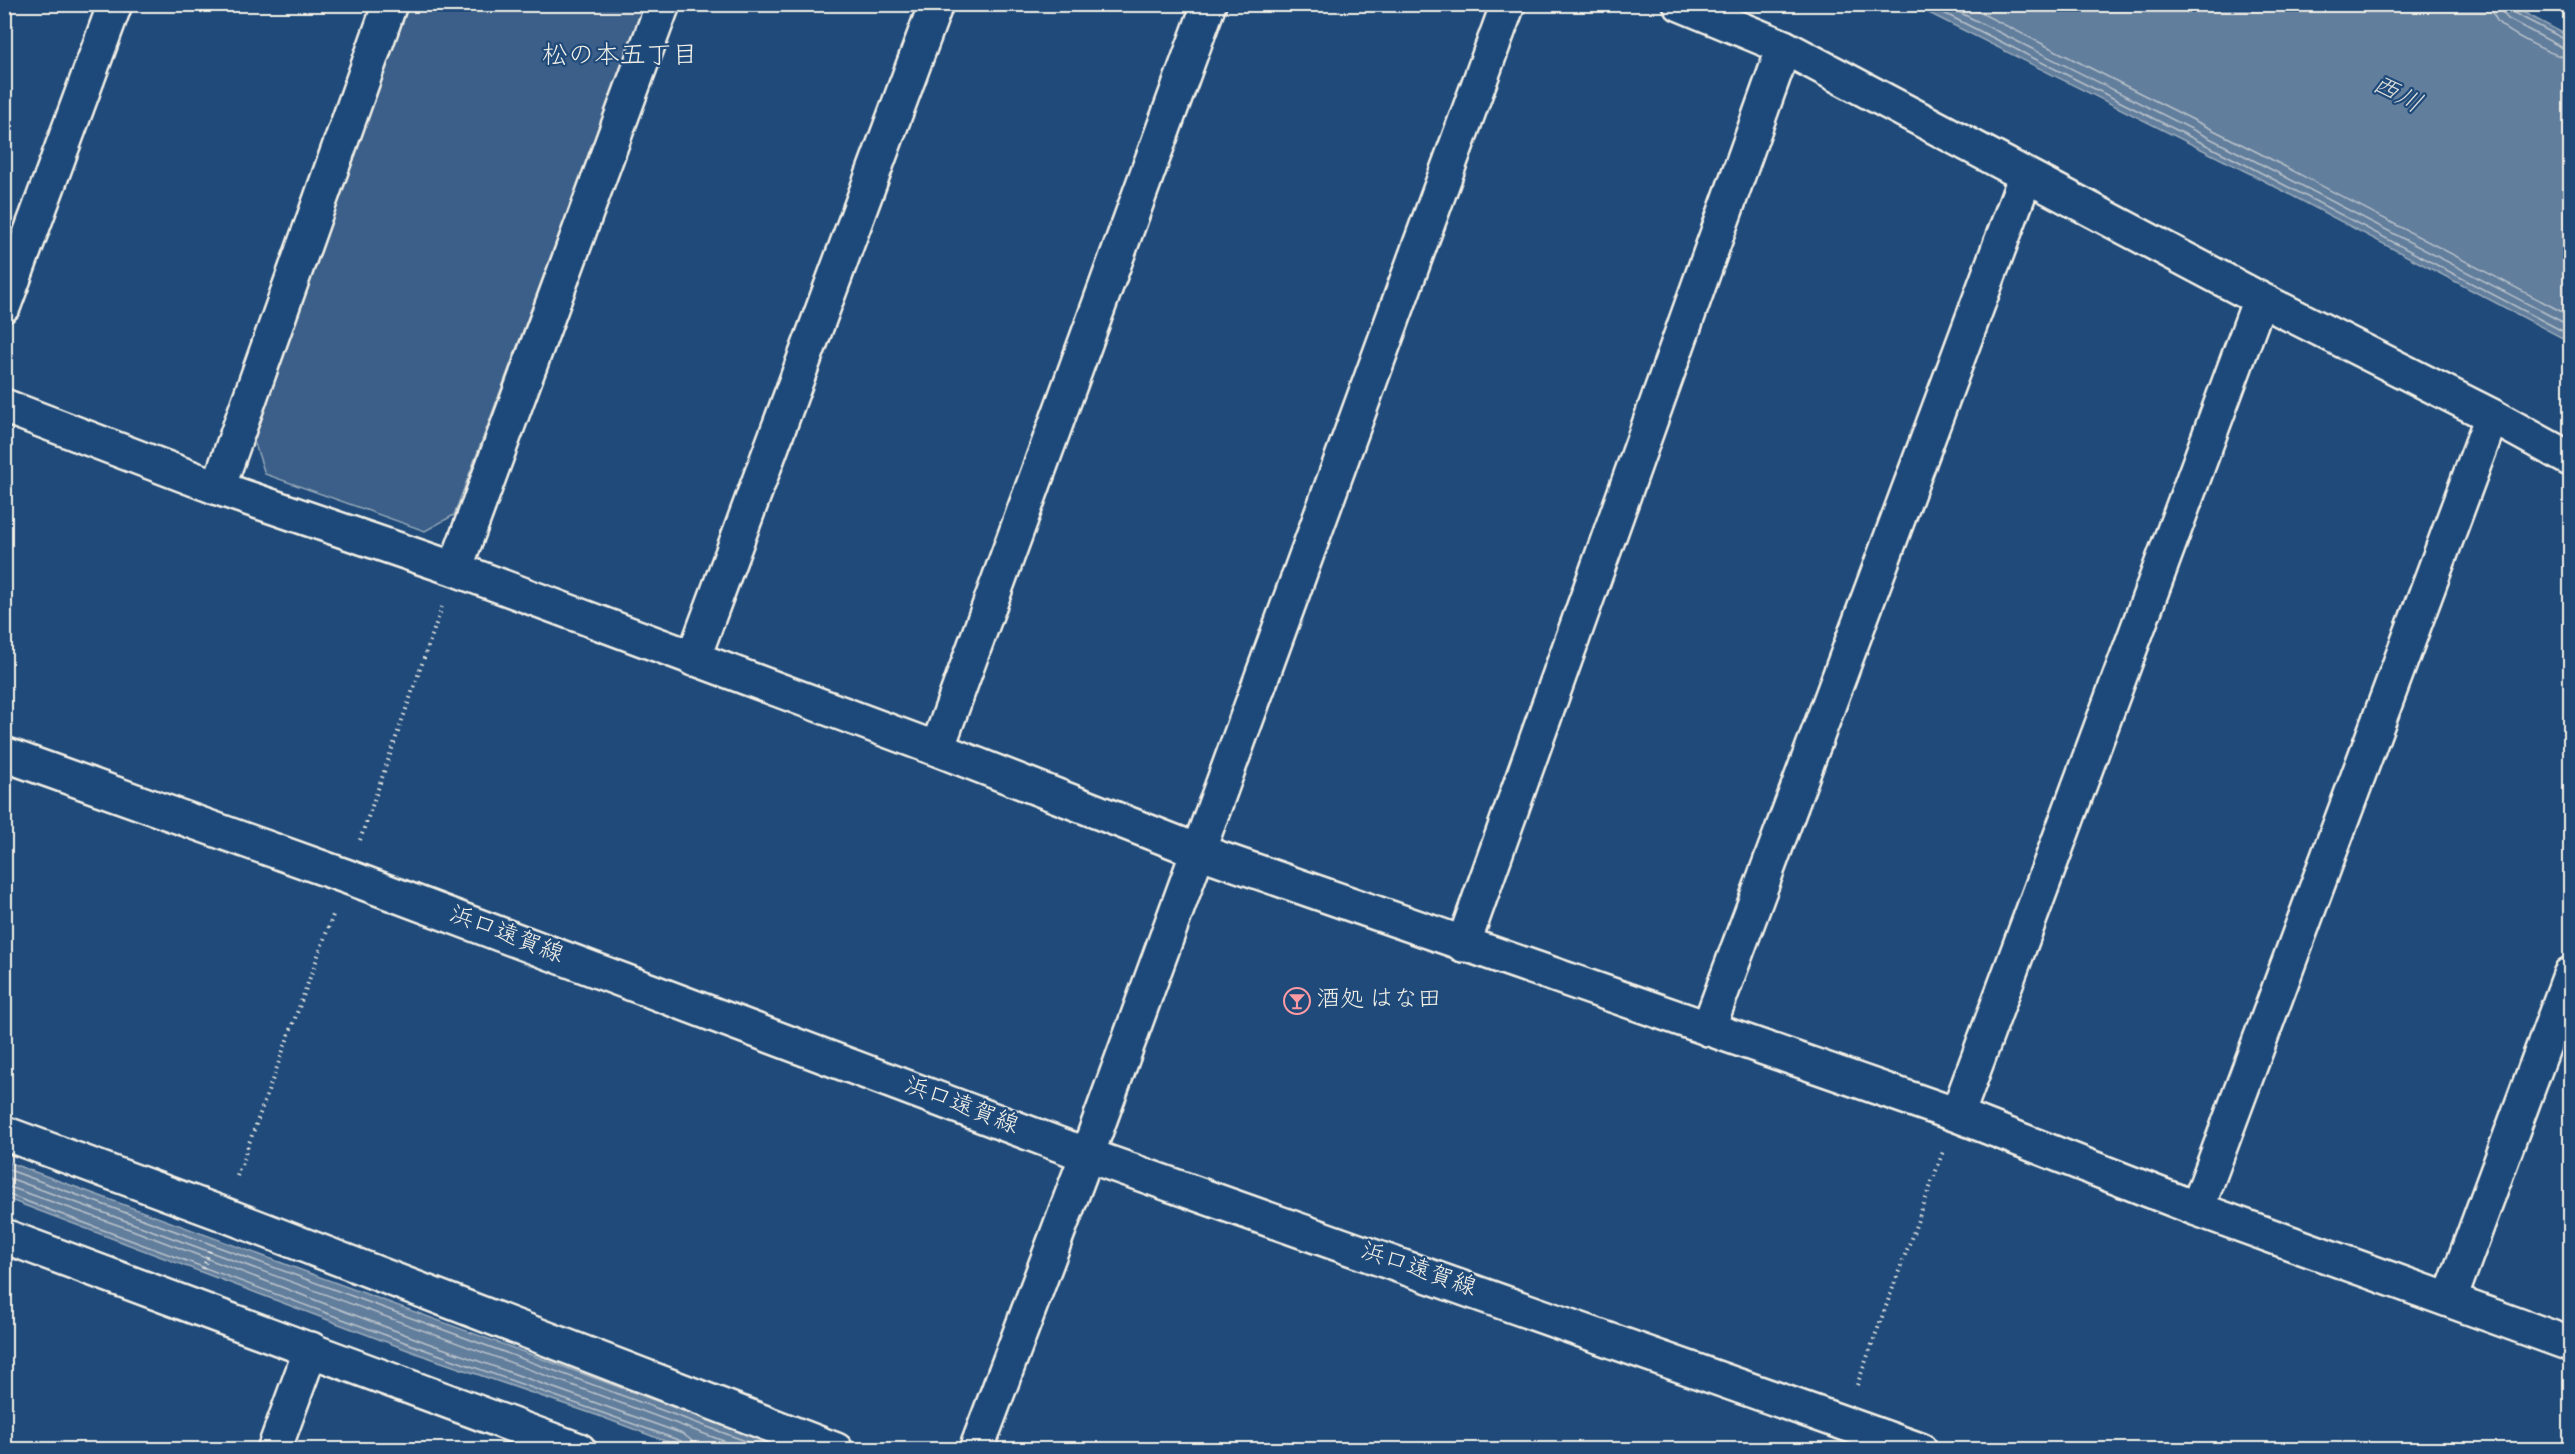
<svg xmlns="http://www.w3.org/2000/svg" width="2575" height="1454" font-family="Dekko,'Klee One',sans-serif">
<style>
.green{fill:#3a5f88;stroke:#97a8b8;stroke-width:1.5}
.water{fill:#627e9d;stroke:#9cacbb;stroke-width:1.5}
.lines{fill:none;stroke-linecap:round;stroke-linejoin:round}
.shore{stroke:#bac3ca;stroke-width:1.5}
.minor-casing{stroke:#f4f1e8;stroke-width:38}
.tertiary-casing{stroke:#f4f1e8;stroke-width:38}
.secondary-casing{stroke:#f4f1e8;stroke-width:38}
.path{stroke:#f4f1e8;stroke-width:4;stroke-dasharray:1.5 4.5;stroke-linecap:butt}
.minor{stroke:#1f4a7a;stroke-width:33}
.tertiary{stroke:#1f4a7a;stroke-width:33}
.secondary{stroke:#1f4a7a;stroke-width:33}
.labels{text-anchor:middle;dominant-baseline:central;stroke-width:4.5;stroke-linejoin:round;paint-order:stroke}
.street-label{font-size:24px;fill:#f4f1e8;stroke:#1f4a7a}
.poi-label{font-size:24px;fill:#f4f1e8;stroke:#1f4a7a;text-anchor:start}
.neighbourhood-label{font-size:26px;fill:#f4f1e8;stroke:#1f4a7a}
.water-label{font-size:26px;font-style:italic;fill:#dee0dd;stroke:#1f4a7a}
</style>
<rect width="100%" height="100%" fill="#1f4a7a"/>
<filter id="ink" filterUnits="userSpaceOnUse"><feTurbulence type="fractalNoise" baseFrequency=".0167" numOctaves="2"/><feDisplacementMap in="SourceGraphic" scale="12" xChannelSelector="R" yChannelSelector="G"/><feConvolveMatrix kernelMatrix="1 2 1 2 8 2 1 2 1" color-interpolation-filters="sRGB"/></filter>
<g filter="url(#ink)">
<path class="green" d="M408 5H645L454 515 425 531 265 474 253 438Z"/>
<path class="water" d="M1913 5H2510L2570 37V342L2249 173Z
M5 1161 787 1449H686L599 1416 421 1355 5 1198Z"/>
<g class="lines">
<path class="shore" d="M1926 4 2252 168 2570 335
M1943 4 2255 161 2570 326
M1963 4 2259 153 2570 316
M2492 4C2492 11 2494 17 2498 22 2508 33 2557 58 2570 58
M2501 4 2502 12 2508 19 2563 48 2570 49
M2509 4 2512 12 2570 42
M4 1168 770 1450
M4 1176 748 1450
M4 1185 135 1231 425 1342 683 1434 691 1440 693 1450
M4 1193 423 1349 681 1441 685 1450"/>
<defs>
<path id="minor" d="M1680 4 1784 47 2260 299 2492 416 2570 459
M4 305 115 4
M4 406 218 488 455 569 937 749 1198 851 1957 1115 2197 1209 2570 1344
M218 488 390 4
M455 569 663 4
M693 659 936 4
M937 749 1209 4
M1463 945 1784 47
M1708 1029 2026 175
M1957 1115 2260 299
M4 1133 223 1214 836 1450
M2197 1209 2492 416
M2450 1299 2570 975
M274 1450 311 1349"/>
<path id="tertiary" d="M4 1236 579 1450
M976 1450 1087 1155 1508 4"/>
<path id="secondary" d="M4 754 348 877 1087 1155 1920 1450"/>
</defs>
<use href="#minor" class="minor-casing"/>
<use href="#tertiary" class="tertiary-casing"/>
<use href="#secondary" class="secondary-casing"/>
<path class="path" d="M360 840 442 607
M237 1176 333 915
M203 1269 210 1250
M1857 1385 1943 1152"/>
<use href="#minor" class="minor"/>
<use href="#tertiary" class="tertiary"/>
<use href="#secondary" class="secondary"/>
</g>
</g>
<defs>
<symbol id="bar-ring" viewBox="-11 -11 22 22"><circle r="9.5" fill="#1f4a7a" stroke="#ff9aa2" stroke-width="1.5"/><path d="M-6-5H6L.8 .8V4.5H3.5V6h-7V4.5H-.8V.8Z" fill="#ff9aa2"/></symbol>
</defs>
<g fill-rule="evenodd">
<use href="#bar-ring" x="1282" y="986" width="30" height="30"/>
</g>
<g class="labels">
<g class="street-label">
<text transform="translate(506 936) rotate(21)">浜口遠賀線</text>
<text transform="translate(961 1107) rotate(21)">浜口遠賀線</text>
<text transform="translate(1418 1271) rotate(19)">浜口遠賀線</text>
</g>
<g class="poi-label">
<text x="1316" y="1001">酒処 はな田</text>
</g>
<g class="neighbourhood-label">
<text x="620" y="57">松の本五丁目</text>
</g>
<g class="water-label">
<text transform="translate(2396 96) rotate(28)">西川</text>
</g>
</g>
<rect width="2575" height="1454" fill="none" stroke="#1f4a7a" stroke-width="24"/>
<rect x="12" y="12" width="2551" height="1430" fill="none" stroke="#f4f1e8" stroke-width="2" filter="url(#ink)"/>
</svg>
